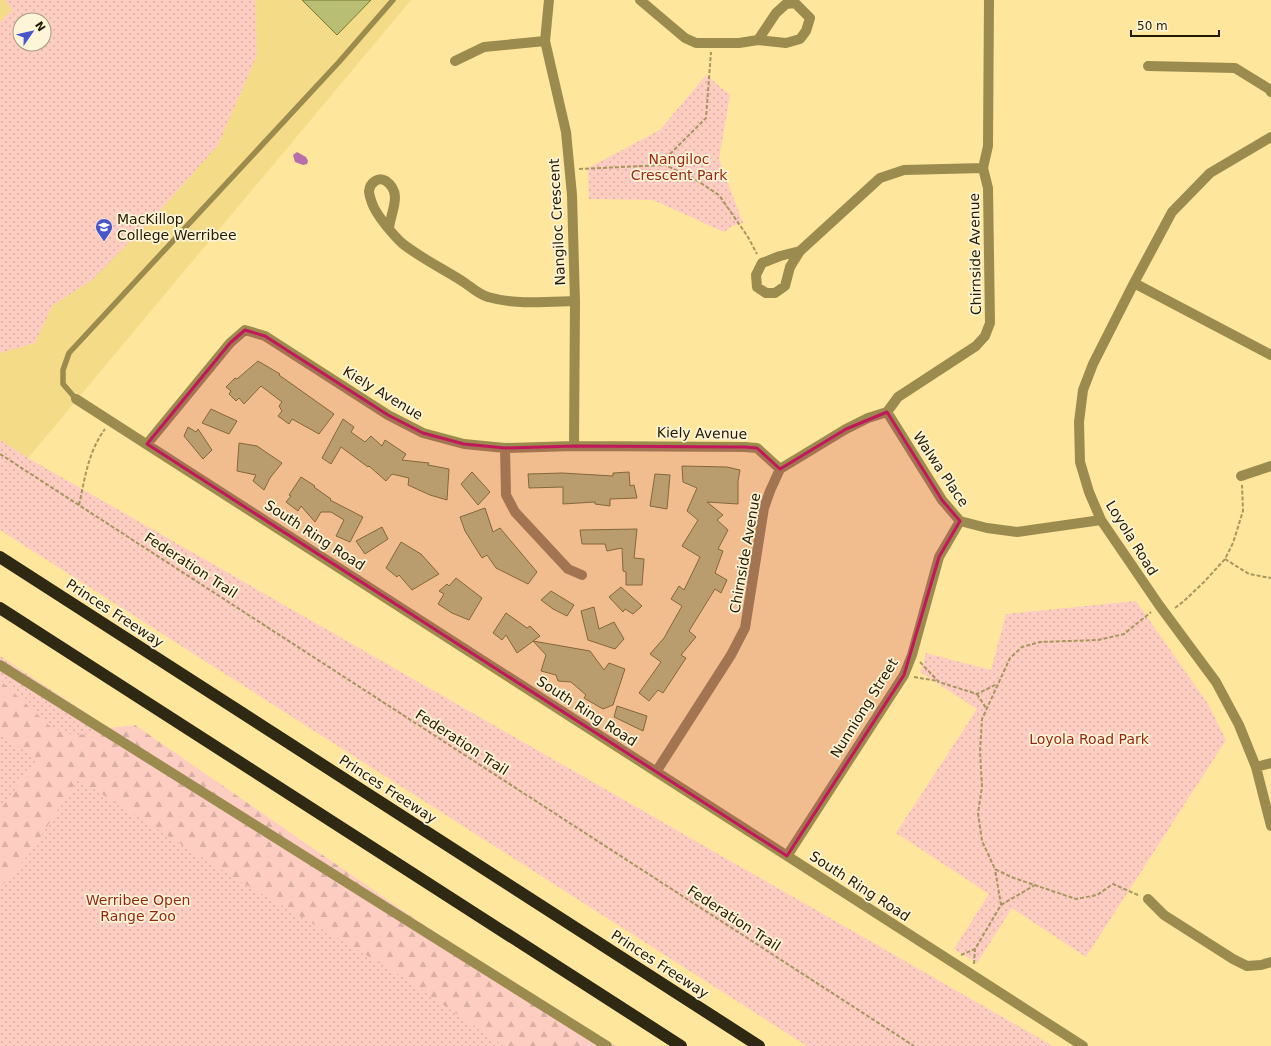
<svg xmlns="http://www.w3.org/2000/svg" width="1271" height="1046" font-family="'DejaVu Sans',sans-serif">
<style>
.built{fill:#f4db87;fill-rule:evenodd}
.grass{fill:url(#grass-dots);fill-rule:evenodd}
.forest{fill:url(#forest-firs)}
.water{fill:#b76eab}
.building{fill:#b8bf75;stroke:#757a31}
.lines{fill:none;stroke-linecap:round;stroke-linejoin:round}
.path{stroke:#a7965e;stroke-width:2;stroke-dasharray:4 2;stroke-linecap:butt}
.lane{stroke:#9c8b4f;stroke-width:5.5}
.street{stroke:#9c8b4f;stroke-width:10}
.highway{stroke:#2f2913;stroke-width:12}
.marked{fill:#c2185b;fill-opacity:0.2;stroke:#c2185b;stroke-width:3;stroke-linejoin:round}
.labels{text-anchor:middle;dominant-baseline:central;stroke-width:3.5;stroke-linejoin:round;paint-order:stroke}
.park-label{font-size:14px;fill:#982812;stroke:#fef5d8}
.poi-label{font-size:14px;fill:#221900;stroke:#fef5d8;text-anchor:start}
.street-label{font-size:14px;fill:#221900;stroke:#fef5d8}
</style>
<defs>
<pattern id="grass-dots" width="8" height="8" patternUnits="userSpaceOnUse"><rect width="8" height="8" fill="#fdcdc2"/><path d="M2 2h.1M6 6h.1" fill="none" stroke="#d9afa5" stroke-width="1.8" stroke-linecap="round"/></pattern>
<pattern id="forest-firs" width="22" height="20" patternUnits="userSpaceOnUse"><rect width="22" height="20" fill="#fdcdc2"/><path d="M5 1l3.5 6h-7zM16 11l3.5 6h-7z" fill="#d9afa5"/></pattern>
</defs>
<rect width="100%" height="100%" fill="#fee79c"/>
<path class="built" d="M0 0H411L28 458 0 440ZM20 20H44V44H20Z"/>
<path class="grass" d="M5 0H255L257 55 218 145 155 216 92 280 52 306 35 343 0 353V22L12 10ZM20 20H44V44H20Z
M706 75 730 95 719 159 743 223 732 226 724 232 653 200 589 199 588 168 660 130Z
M0 440 28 458 1053 1046H807L0 530Z
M1136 601 1208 704 1226 740 1086 957 1012 908 977 963 954 949 989 894 896 833 977 709 920 672 924 662 926 653 991 670 1006 614Z
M0 656 109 728 616 1046H0Z"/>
<path class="forest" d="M0 680 52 728 73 735 92 734 109 728 135 725 512 986 607 1046H504L395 972 233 877 78 779 30 853 0 888V810L37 759 0 735Z"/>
<path class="water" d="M297 152 306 157 308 161 307 164 303 165 295 162 293 155Z"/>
<path class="building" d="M302 0H371L337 35Z
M258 361 280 374 279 375 334 414 319 434 292 419 289 424 278 416 282 411 279 406 282 402 261 386 244 404 239 398 236 401 229 394 231 391 226 387 235 378 237 379Z
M211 409 237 421 229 434 202 423Z
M343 419 354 427 351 432 365 442 371 436 382 446 385 440 406 454 402 460 429 463 428 465 449 469 447 500 430 495 408 485 409 478 392 474 386 481 369 466 368 467 341 447 331 464 322 458Z
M188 427 196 432 198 429 212 450 203 459 184 436Z
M239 443 257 446 282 463 270 478 264 490 253 481 256 475 237 471Z
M682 466 727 467 740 470 738 481V504L707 502 723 515 717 520 728 530 718 549 723 551 715 573 727 580 721 593 715 589 689 631 696 637 681 655 686 658 663 693 658 690 649 701 639 693 661 662 650 654 664 638 682 606 671 599 679 586 684 590 700 557 682 546 698 520 687 511 697 488 683 482Z
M472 472 490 492 478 505 461 484Z
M629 472 630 486 634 485 637 498 610 499V506L595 504V502L563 504V487L529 488 528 474 562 473 613 476V473Z
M655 474 670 475 667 509 650 506Z
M301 477 315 486 314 487 331 499 330 500 363 517 350 542 336 536 344 520 331 512H321L315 522 301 506 298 511 286 502 291 496 289 495Z
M485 508 493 532 500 528 537 572 528 584 496 568 487 555 482 558 465 531 460 517Z
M382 527 388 539 365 554 356 541Z
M637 529 634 558 644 559 642 585H626V572L623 571 622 548 607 551 605 544H582L580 530Z
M401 542 421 554 439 574 412 590 399 575 397 577 386 568Z
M456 578 482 598 469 620 452 613 438 604 444 594 439 591 447 584 449 586Z
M621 587 642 606 633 614 625 609 623 612 609 597Z
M551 591 574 605 567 616 553 609 541 600Z
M594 607 599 629 614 622 624 639 615 649 588 640 581 611Z
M506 613 527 628 530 626 540 636 517 653 506 635 502 640 493 633Z
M533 641 590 651 604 670 609 663 625 669 613 705 603 709 584 698 586 695 571 682 558 681 556 675 541 671 546 655Z
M617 706 647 716 643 731 614 717Z"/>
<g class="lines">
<path class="path" d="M665 165 670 154 706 118 711 52
M579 169 665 165 693 178 719 195 748 237 757 254
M0 454 914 1046
M79 505C85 478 88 452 105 429
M1225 559 1249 574 1271 578
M1175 608 1184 601 1204 582 1225 559 1233 543 1243 511 1242 485
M920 662 939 682 977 694 997 684
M914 677 938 681
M977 694 986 708
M1138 895 1113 884 1097 895 1076 899 1011 877 995 869 982 841 978 813 982 787 980 751 982 719 1010 658 1022 647 1040 642 1098 640 1124 634 1151 612
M1001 905 1035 885
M961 955 975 949 1001 905 995 869
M974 964 975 949"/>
<path class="lane" d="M76 399 63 384V370L69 353 339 62 393 0"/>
<path class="street" d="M549 0 545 41 566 132 572 195 575 301 574 446
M640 0 685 38 696 43H739L758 40 786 43 800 39 806 31 810 18 795 3 786 4 776 13 758 40
M455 61 484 47 545 41
M1148 66 1235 68 1269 89 1271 92
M1271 137 1210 173 1172 212 1134 283 1093 364 1083 390 1079 422 1080 462 1089 492 1101 520 1159 605 1216 682 1239 725 1256 767 1271 826
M389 228C391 211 403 193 386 181 378 176 370 183 369 191 369 195 371 200 372 203 376 215 394 236 403 244 421 258 443 269 462 281 470 286 479 295 488 297 516 305 546 302 575 301
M800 251 790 267 785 286 775 293H766L757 287 756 275 762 263 780 256 800 251 880 178 904 170 983 168
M1134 283 1271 355
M76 399 1083 1046
M887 412 942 500 960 521 987 528 1017 532 1101 520
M147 444 230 343 245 330 265 336 388 415 423 433 464 444 505 448 574 446 745 447 757 448 780 469
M505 448 506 495 515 512 568 569 582 575
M1241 476 1271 466
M0 665 607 1046
M1256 767 1271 763
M656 772 731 655 745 628 764 508 770 491 780 469 846 429 868 418 887 412 898 397 976 346 985 336 990 323 988 188 983 168 988 146 989 0
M787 856 904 675 912 655 939 557 960 521
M1148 899 1164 915 1233 959 1247 966 1261 965 1271 962"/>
<path class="highway" d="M0 557 759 1046
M0 608 681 1046"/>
</g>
<path class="marked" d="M245 330 265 336 388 415 423 433 464 444 505 448 574 446 745 447 757 448 780 469 846 429 887 412 942 500 960 521 939 557 904 675 787 856 147 444 230 343Z"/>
<defs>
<symbol id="school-pin" viewBox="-11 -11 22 30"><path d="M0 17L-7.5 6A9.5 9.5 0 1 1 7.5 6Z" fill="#4755ca" stroke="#fef5d8"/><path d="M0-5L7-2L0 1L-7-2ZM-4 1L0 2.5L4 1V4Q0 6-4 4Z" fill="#fff"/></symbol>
</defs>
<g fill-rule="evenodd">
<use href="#school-pin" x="94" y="217" width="20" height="27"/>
</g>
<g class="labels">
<g class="park-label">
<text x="679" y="159">Nangiloc<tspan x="679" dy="16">Crescent Park</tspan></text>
<text x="1089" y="739">Loyola Road Park</text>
<text x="138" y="900">Werribee Open<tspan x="138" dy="16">Range Zoo</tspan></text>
</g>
<g class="poi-label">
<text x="117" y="219">MacKillop<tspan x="117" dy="16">College Werribee</tspan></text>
</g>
<g class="street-label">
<text transform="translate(557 222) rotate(-93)">Nangiloc Crescent</text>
<text transform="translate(975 254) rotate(-91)">Chirnside Avenue</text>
<text transform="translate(383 393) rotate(31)">Kiely Avenue</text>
<text transform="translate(702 433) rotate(1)">Kiely Avenue</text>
<text transform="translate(941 469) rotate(56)">Walwa Place</text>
<text transform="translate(315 535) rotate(33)">South Ring Road</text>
<text transform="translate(1132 538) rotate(58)">Loyola Road</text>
<text transform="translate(745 553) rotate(-80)">Chirnside Avenue</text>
<text transform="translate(191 565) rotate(33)">Federation Trail</text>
<text transform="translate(115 613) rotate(33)">Princes Freeway</text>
<text transform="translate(864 708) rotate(-58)">Nunniong Street</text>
<text transform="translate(587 711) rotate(33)">South Ring Road</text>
<text transform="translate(462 742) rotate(33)">Federation Trail</text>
<text transform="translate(388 789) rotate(33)">Princes Freeway</text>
<text transform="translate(860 886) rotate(33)">South Ring Road</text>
<text transform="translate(734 918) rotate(33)">Federation Trail</text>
<text transform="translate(660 964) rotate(33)">Princes Freeway</text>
</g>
</g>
<g transform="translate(32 32) rotate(56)"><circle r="19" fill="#fef5d8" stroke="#a69d82"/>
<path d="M0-3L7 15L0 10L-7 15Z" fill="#4755ca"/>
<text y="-6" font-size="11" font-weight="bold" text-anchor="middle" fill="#221900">N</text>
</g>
<path d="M1131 30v6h88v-6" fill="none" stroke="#221900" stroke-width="2"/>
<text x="1137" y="30" font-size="12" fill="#221900" stroke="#fef5d8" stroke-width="3" paint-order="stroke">50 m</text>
</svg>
